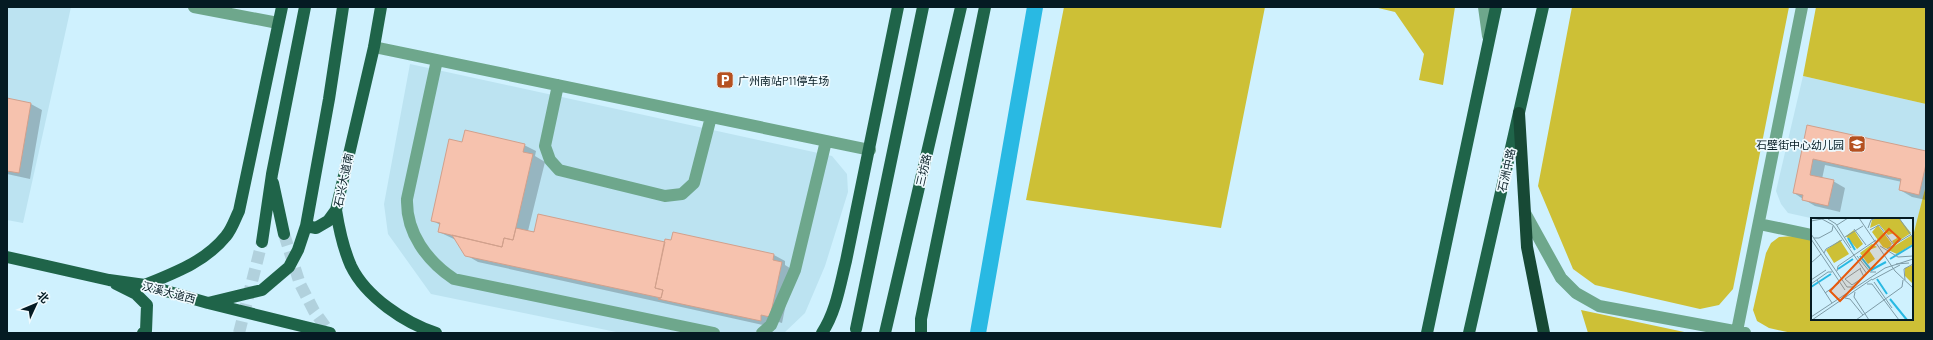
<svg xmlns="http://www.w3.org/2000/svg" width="1933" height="340" font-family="Barlow,'Noto Sans SC',sans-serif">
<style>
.built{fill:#bce3f1}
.green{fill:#cdc036}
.shadow{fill:#0003}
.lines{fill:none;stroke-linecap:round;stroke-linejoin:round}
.canal{stroke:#29b9e3;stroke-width:16}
.building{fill:#f6c2ae;stroke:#d1a08c}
.major-tunnel{stroke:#b1d1dd;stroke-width:12;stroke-dasharray:12 6;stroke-linecap:butt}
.minor{stroke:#6ea78c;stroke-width:12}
.major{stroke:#1f6449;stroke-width:12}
.highway{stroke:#174935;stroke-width:12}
.labels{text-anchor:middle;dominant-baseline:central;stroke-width:3.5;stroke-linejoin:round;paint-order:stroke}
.poi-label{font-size:11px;fill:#051b23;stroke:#effafe;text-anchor:start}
.street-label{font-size:11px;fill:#051b23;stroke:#effafe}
.inset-river{fill:none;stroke:#29b9e3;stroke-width:2}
.inset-road{fill:none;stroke:#7e9ba6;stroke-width:1}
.view{fill:#e8590c;fill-opacity:0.15;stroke:#e8590c;stroke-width:2}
.inset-edge{fill:none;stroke:#051b23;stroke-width:2}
</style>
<rect width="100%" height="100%" fill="#cff1fe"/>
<path class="built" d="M7 7H71L23 223 7 220Z
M410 64 832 156 847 174 848 192 825 266 805 313 784 333H621L431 294 388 234 384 204Z
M1803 76 1926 104V184L1913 241 1912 219H1815L1788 213 1781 204 1776 191Z"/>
<path class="green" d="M1064 7H1265L1221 228 1026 200Z
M1374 7H1455L1443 85 1419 80 1424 54 1395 12Z
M1572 7H1789L1733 289 1719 305 1700 309 1595 285 1573 269 1538 186Z
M1816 7H1926V104L1803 76Z
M1926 185V333H1792L1769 328 1757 321 1753 310 1766 253 1771 243 1779 237 1795 236 1812 240V319H1912V240Z
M1581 310 1689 333H1588Z"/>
<path class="shadow" d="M7 99 31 104 42 110 30 179 7 174Z
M1808 126 1926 152V200L1912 197 1900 190 1902 182 1825 165 1822 179 1833 181 1845 188 1840 212 1815 206 1803 199 1794 193Z
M463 143 524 145 536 151 535 156 545 162 528 231 666 243 774 255 785 261V265L793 270 782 323 772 320V327L478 262 466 255 456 240 439 232 440 225 432 220Z"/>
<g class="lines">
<path class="canal" d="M978 333 1035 7"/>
</g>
<path class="building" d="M7 98 31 103 19 173 7 171Z
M1807 125 1926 151V164L1919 195 1899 190 1901 179 1813 159 1810 175 1834 180 1828 206 1802 200 1803 195 1793 193Z
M465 130 525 144 523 152 533 154 513 240 504 238 502 247 438 232 440 223 431 221 449 139 462 142Z
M538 214 665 242 655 288 663 290 661 298 465 256 452 235 502 247 504 238 513 240 516 228 534 232Z
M673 232 774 254 773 260 782 262 770 317 761 315V321L658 299 661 298 663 290 655 288 665 239 671 240Z"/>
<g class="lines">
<path class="major-tunnel" d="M284 234 300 284 314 311 330 333
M239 333 262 242"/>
<path class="minor" d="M194 7 278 23
M1484 7 1488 36
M374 47 870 150
M437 60 407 199C406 233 427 261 454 279L714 333
M558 85 545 146 550 160 559 170 665 196 682 194 694 183 711 117
M1525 213 1561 278 1576 293 1599 306 1745 333
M1759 224 1812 235
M1737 331 1802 7
M762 333 771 325 795 270 826 141"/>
<path class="major" d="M381 7 374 47 336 210C339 229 343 248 351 266 366 297 405 323 436 333
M273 183 284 234
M306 226 316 228 328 221 336 210
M262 242 272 174 305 7
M7 257 109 280 145 285 208 303 330 333
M116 284 136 294 147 305 146 331 143 333
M145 285C174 273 205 262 226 236 232 229 235 219 239 211L282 7
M208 303 262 290 289 267 298 250 306 226 329 99 343 7
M856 329 923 7
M822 333C836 312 840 285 846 261L898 7
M885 333 961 7
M921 333V319L985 7
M1427 333 1496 7
M1469 333 1543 7"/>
<path class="highway" d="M1519 113 1527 247 1544 333"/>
</g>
<defs>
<symbol id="parking-square" viewBox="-11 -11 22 22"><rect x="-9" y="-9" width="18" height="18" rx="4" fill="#b5501f" stroke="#effafe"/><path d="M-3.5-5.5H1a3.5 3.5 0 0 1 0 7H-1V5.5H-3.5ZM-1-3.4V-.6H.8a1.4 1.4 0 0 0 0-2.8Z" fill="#fff"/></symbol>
<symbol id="school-square" viewBox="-11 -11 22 22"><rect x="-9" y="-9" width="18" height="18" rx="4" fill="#b5501f" stroke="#effafe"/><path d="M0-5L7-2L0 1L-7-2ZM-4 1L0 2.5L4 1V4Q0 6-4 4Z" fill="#fff"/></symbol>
</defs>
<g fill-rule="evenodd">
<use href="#parking-square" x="715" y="70" width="20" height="20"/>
<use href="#school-square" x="1847" y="134" width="20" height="20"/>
</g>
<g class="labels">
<g class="poi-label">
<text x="738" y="80">广州南站P11停车场</text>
<text x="1844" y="144" text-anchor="end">石壁街中心幼儿园</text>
</g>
<g class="street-label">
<text transform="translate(923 170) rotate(-77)">三坊路</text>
<text transform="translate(1506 170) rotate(-77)">石洲中路</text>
<text transform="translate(343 180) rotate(-78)">石兴大道南</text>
<text transform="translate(169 292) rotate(15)">汉溪大道西</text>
</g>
</g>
<g transform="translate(1811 218)">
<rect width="102" height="102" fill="#cff1fe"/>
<path d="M66 0H88L100 15 83 26 81 23 86 20 83 15 77 17 68 6 59 10 61 2ZM67 7 81 26 77 31 72 29 61 14ZM43 12 52 26 46 31 35 18ZM101 17 102 26 86 36 77 32ZM29 22 38 36 23 45 15 32ZM61 26 66 29 58 32 64 41 57 46 49 35ZM102 47V66L94 58V50Z" fill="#cdc036"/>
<path class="inset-river" d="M37 20 44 32M49 38 61 53M79 41 102 27M27 51 42 41M60 52 75 44M66 61 76 76M0 69 20 56M79 81 96 102"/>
<path class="inset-road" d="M48 0 84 53 102 70M88 0 102 20M17 1 25 6 40 30M0 3 11 1 22 7 56 56M26 7 37 0M57 10 60 2 65 0M43 11 55 27M59 12 68 7 83 27M0 16 36 69H42M34 19 52 8M3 20H8L21 13 22 8M0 21 34 72M69 28 87 39 102 38M76 31 99 17M13 35 15 31 31 22M46 38 59 54H65M0 45 10 36M85 46 98 45M26 53 27 48 65 22M34 61 41 67 53 59 49 51M34 61 50 50M0 62 15 52M6 62 21 85M61 62 89 47M94 62 93 51 102 46M63 64 81 90M0 66 17 54H21M56 66H61L88 102M44 74 43 79 58 102M14 75 28 65M34 80 39 81 52 97M0 99 74 50 102 41M1 102 61 61M45 102 91 69 92 62"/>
<path class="view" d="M78 11 89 21 29 83 19 73Z"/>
<rect width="102" height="102" class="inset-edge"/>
</g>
<rect width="1933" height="340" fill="none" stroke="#051b23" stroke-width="16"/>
<g transform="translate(36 304) rotate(46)" stroke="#effafe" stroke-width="3" paint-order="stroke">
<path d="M0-3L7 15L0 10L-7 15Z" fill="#051b23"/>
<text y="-6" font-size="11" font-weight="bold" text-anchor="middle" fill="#051b23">北</text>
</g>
</svg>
